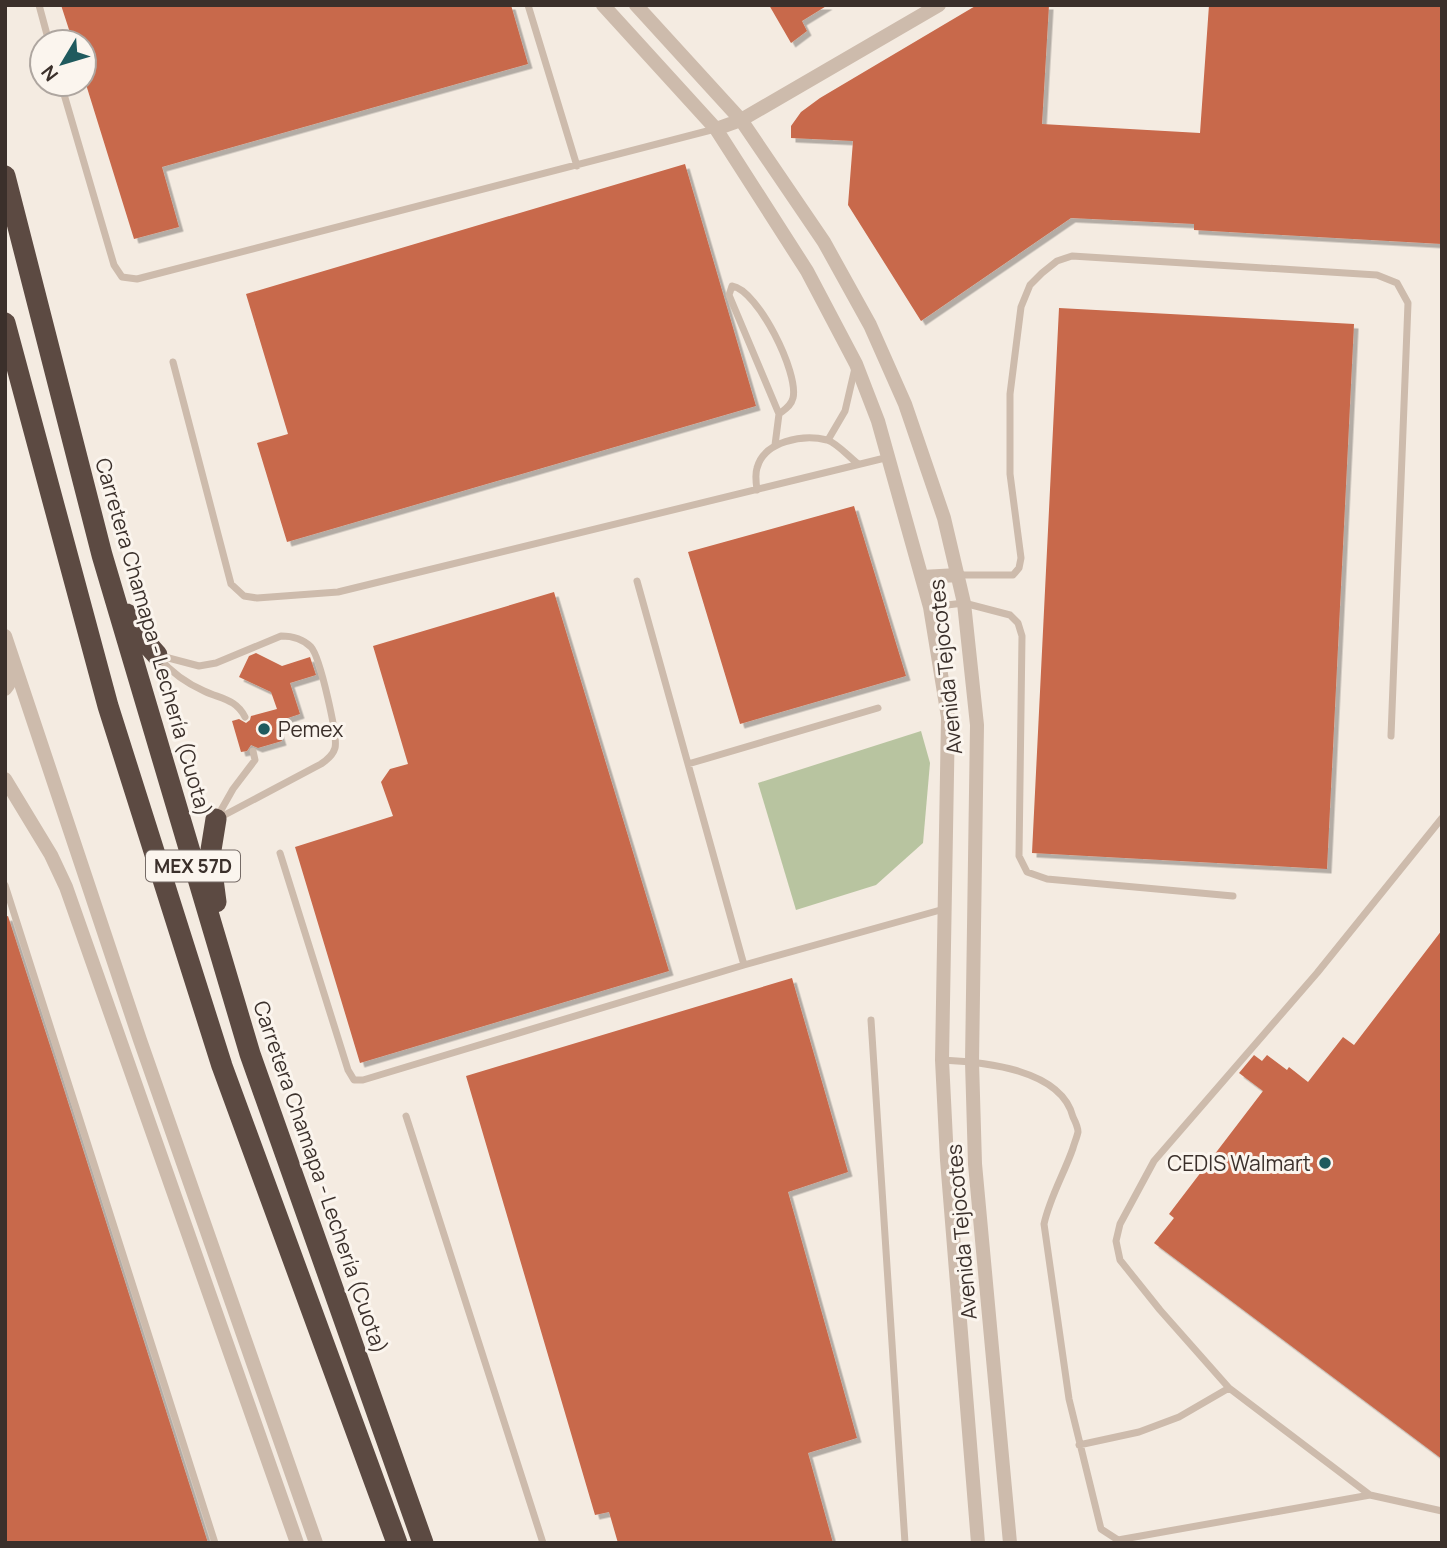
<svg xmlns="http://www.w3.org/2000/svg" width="1447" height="1548" font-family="Manrope,sans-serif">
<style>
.green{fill:#b8c4a0}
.building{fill:#c8694b;filter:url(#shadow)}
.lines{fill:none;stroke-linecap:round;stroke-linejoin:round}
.service{stroke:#cdbbac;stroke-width:7}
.minor{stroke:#cdbbac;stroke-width:14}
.motorway{stroke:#5c4a42;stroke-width:21}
.poi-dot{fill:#1f5a5e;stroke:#fbf5ee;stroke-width:2.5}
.labels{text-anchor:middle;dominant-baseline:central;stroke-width:6;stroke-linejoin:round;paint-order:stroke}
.shield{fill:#fbf5ee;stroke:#756b66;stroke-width:2}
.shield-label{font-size:19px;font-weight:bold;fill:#3b302b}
.street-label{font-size:21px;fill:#3b302b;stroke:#fbf5ee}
.poi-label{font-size:21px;fill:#3b302b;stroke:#fbf5ee;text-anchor:start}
</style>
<defs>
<filter id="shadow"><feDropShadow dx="4.5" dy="4.5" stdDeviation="0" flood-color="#0004"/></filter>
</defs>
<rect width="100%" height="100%" fill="#f4ebe1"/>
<path class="green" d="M921 731 930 763 923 843 876 885 796 910 758 783Z"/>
<path class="building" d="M61 5H511L528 64 162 167 179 227 134 239 84 78V42H73Z
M769 5H828L802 21 807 31 791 43Z
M977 5H1049L1042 124 1200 133 1209 5H1442V244L1194 230V224L1071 218 921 321 848 205 853 141 791 138V126L801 112 820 98Z
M685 164 756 406 287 542 257 443 288 434 246 294Z
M1059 308 1354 324 1327 869 1032 853Z
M854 506 906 676 740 724 688 552Z
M554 592 669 971 360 1063 295 847 393 816 381 782 390 769 408 764 373 646Z
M256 653 282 666 310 657 316 675 290 683 300 714 276 722 282 741 258 748 251 745 247 751 241 752 232 721 239 719 246 723 250 720 251 716 277 709 271 692 239 677 249 656Z
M8 916 54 1058 208 1543H5V917Z
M1442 930V1459L1154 1243 1174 1218 1169 1214 1263 1091 1239 1073 1254 1055 1262 1061 1267 1055 1287 1070 1289 1067 1308 1082 1343 1037 1354 1045Z
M792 978 848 1172 788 1192 857 1438 808 1453 833 1543H618L609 1512 595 1515 466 1076Z"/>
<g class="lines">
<path class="service" d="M39 5 49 42
M528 5 577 166
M61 84 114 265 122 277 137 279 715 129
M173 362 231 584 244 596 257 598 338 592 889 457
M828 440 845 411 855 368
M775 445 779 414 729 295 732 286C758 290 799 373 793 398 791 406 785 409 779 414
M757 490C756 483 755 474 757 468 764 441 803 434 827 440 837 443 849 457 857 463
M958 575H1013L1019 568 1021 558 1010 474V394L1021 307 1030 285 1042 273 1057 261 1072 256 1377 275 1397 283 1408 303 1391 736
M637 581 744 965
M930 607 964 603 1010 615 1018 623 1022 636 1019 856 1027 872 1047 879 1233 896
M161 656 199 666 216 663 281 636C291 636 303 639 311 647 320 657 338 736 335 748 333 755 327 760 321 764L217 819
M159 658C172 673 186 683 204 691 221 699 236 699 245 717
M688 764 878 708
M1442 818 1317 973 1154 1161 1120 1224 1116 1241 1120 1260 1160 1310 1229 1388 1370 1495 1442 1511
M216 819 233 789 255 760 253 751
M280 853 348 1070 354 1080H363L744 965 944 909
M5 885 215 1543
M871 1020 905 1543
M942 1060C984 1062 1061 1069 1073 1117 1075 1121 1078 1128 1078 1132 1077 1137 1074 1144 1073 1148 1064 1174 1050 1197 1044 1224L1069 1399 1101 1529 1118 1540 1370 1495
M406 1116 543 1543
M1079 1445 1139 1432 1179 1417 1229 1388"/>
<path class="minor" d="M603 5 716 129 807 271 856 364 878 421 930 607 948 717 942 1060 947 1160 978 1543
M636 5 741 120 824 242 870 325 905 404 944 518 964 603 977 725 972 1062 975 1164 1010 1543
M716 129 741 120 939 5
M922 577 958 575
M5 636 140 1040 316 1543
M5 689 8 685 11 663
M5 779 51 855 66 887 297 1543"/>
<path class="motorway" d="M5 176 102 555 250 1054 423 1543
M5 323 108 706 222 1066 397 1543
M127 614 141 637 157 655
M216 902 210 856 216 819"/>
</g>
<g class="poi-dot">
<circle cx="264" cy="729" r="7"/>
<circle cx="1325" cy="1163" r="7"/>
</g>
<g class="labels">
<rect class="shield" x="146" y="850.5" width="94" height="31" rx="5"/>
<g class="shield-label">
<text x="193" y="866">MEX 57D</text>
</g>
<g class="street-label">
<text transform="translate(154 637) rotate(74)">Carretera Chamapa - Lechería (Cuota)</text>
<text transform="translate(945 667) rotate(-96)">Avenida Tejocotes</text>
<text transform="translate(321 1177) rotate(71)">Carretera Chamapa - Lechería (Cuota)</text>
<text transform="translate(961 1232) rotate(-95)">Avenida Tejocotes</text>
</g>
<g class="poi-label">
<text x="278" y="729">Pemex</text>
<text x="1311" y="1163" text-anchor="end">CEDIS Walmart</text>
</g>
</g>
<rect width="1447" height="1548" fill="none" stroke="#3b302b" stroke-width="14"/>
<g transform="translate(63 63) rotate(232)"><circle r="33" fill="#fbf5ee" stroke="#aea6a0" stroke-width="2"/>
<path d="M0-5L12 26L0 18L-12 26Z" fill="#1f5a5e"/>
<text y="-10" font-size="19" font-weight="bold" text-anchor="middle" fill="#3b302b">N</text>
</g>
</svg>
